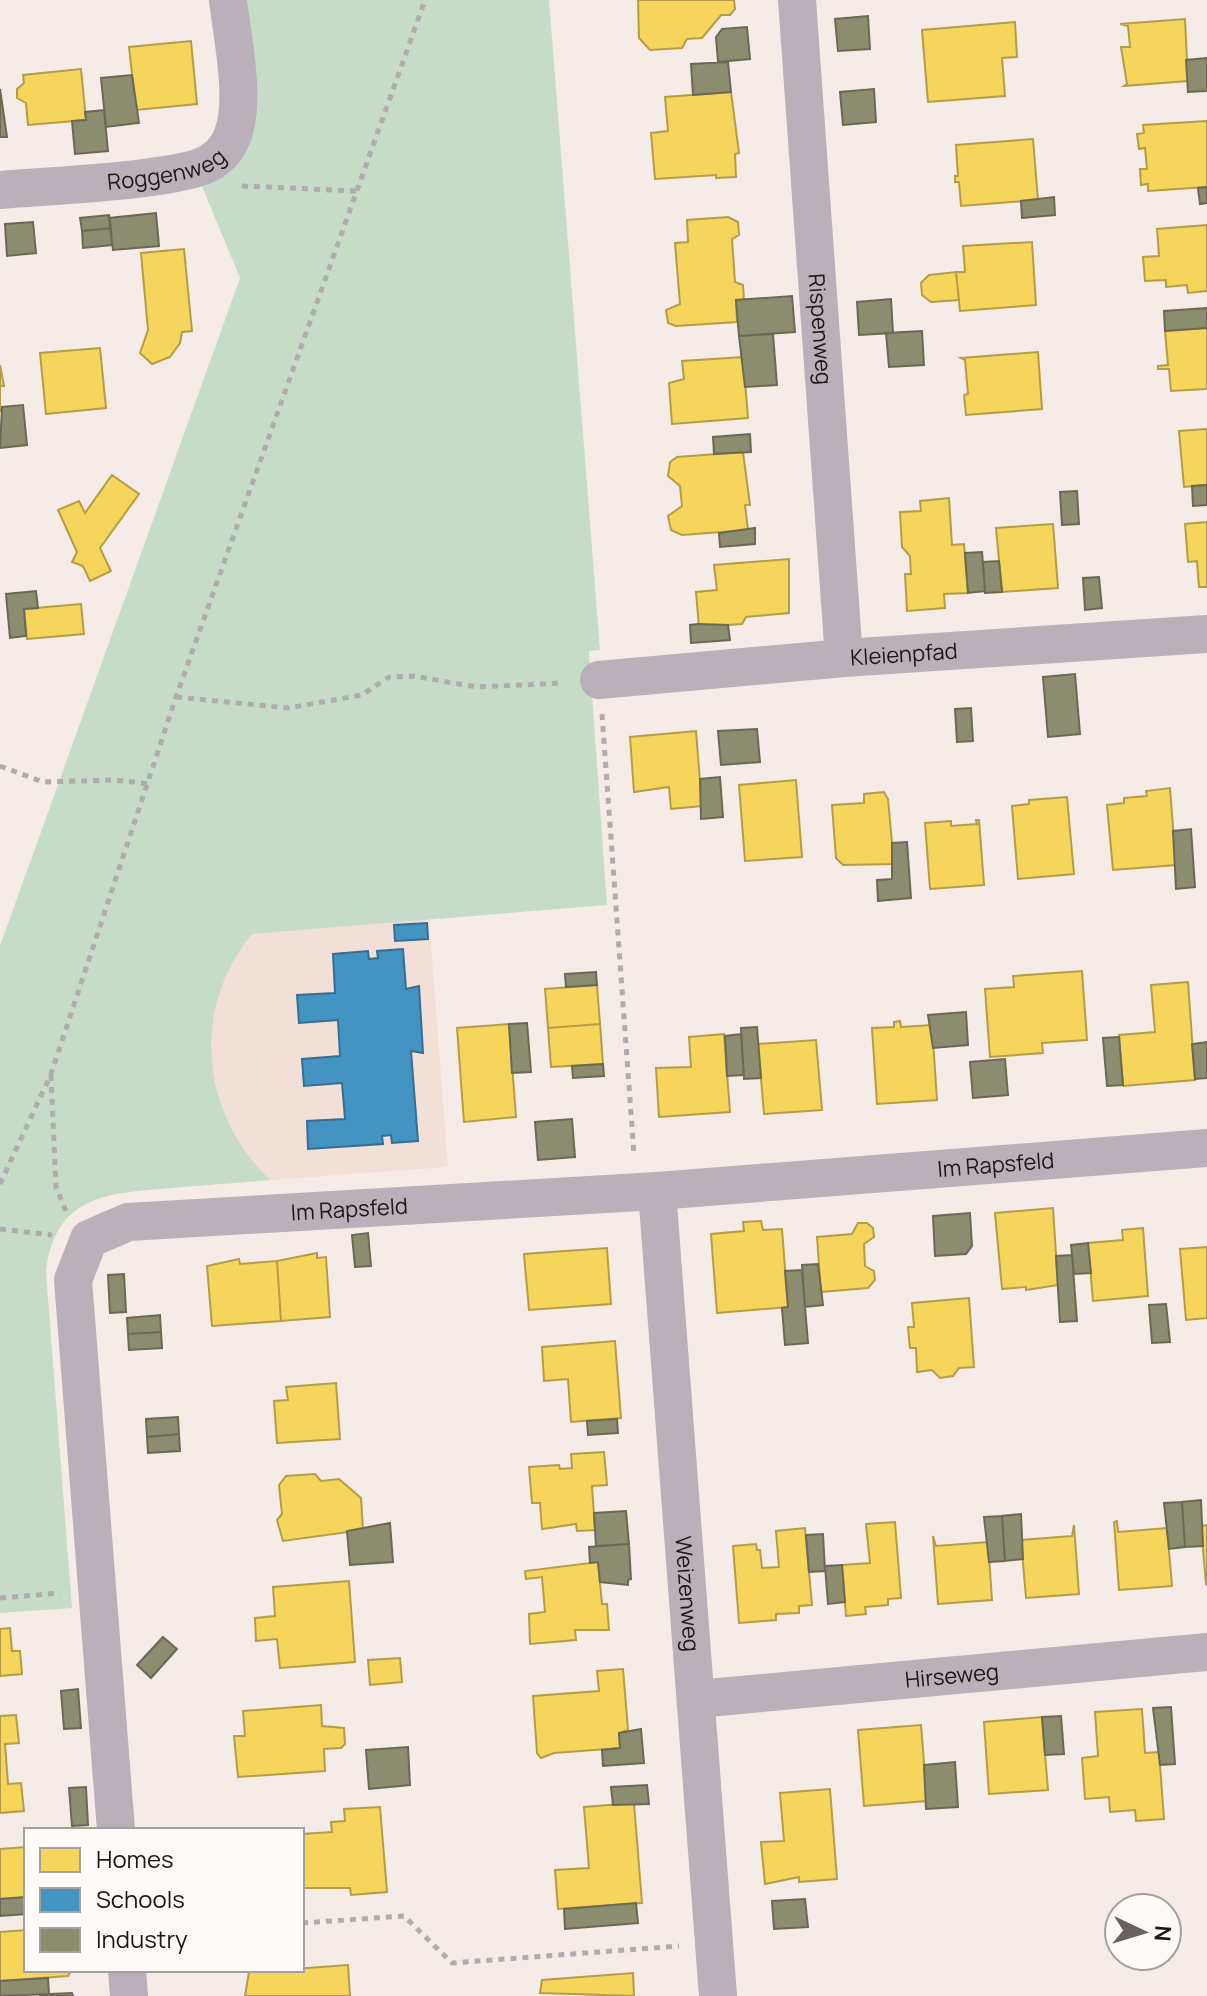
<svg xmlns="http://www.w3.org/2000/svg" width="1207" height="1996" font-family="Manrope,sans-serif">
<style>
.built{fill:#f2e0d8}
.green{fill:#c6dcc8}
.homes{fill:#f6d55c;stroke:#b59c47;stroke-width:2}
.schools{fill:#4393c3;stroke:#386e8f;stroke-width:2}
.industry{fill:#8c8c6e;stroke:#6b6953;stroke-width:2}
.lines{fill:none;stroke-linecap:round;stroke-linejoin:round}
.path{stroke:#b1aaaf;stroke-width:5;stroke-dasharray:6 6;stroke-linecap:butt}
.street{stroke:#b9b0b9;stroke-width:38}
.labels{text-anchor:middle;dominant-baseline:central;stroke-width:8;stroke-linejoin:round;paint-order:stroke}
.street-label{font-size:22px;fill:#1d1715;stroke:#fdfaf8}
</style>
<rect width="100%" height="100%" fill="#f5ece8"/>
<path class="built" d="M429 919 448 1167 270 1180 252 1162 224 1118 210 1061V1036L220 988 239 949 252 934Z"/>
<path class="green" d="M240 0H549L600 650 589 651 607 905 252 934C190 1010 201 1113 270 1180 237 1183 205 1185 172 1188 108 1193 55 1195 46 1272L72 1608 0 1613V946L240 278 199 179 230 163Z"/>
<path class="homes" d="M734 0 735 9 730 15H721L702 38 687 39 682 48 650 50 639 38 638 0Z
M1185 19 1188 81 1124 86 1127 84 1121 47H1130L1128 26 1120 24Z
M1015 22 1017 57 1002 58 1005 96 928 102 922 30Z
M191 41 197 104 136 110 129 47Z
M81 69 86 120 28 125 26 103 17 98V89L24 83 23 75Z
M731 92 739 153 735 154 736 177 716 178V175L655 179 651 133 668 131 665 97Z
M1207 121V187L1148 191V184L1141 185 1140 169H1147L1145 148 1139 149 1137 134 1144 133 1143 125Z
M1033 139 1038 200 961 206 959 182H955V176H958L956 145Z
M728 217 738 222 739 235 732 239 735 282 743 285 744 300H736L737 322 676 326 668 323 666 310 680 304 675 243 688 242 687 220Z
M1207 225V291L1188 293 1187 285 1166 287V280L1145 281 1143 257 1159 256 1157 229Z
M1032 242 1036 305 960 311 956 272H965L963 246Z
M184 249 192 331 182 332 180 343 170 357 152 364 140 353 148 330 141 253Z
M956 272 959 300 931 302 922 295 921 283 929 275Z
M1207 328V389L1171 391 1169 369H1158V366L1168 365 1165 331Z
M100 348 106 408 46 414 40 353Z
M1038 352 1042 409 966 415 964 395 968 394 965 360 961 358Z
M743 357 748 418 672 424 669 383 684 379 682 361Z
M0 365 4 386H0V412Z
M1207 429V485L1184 487 1179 431Z
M743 452 750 505H745L748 530 682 535 671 530 668 516 682 506 680 486 668 476 670 462 677 457Z
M112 475 139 494 100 548 111 571 90 581 83 566 72 562 77 552 58 510 79 501 85 513Z
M949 498 952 545 964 544 968 593 944 594 945 608 907 611 905 574H911L910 556 902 547 900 512 921 511 920 501Z
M1207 522V587H1199L1197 561 1188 562 1185 524Z
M1053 524 1058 588 1002 592 996 528Z
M789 559V613L746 617 742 624 699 627 696 592 717 590 714 565Z
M81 604 84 634 27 639 24 609Z
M696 731 702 806 671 809 669 787 634 792 630 737Z
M796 780 802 857 745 861 739 785Z
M1170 788 1176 865 1113 870 1107 805 1124 803V798L1147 796 1146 791Z
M884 792 888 799 894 864 843 865 836 858 832 805 864 803V794Z
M1067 797 1074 874 1018 879 1012 806 1029 804V800Z
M976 820H979L984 885 930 889 925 823 951 821V826L977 824Z
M1082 971 1087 1040 1042 1043 1043 1053 990 1057 985 989 1014 987 1013 976Z
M1188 982 1195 1080 1123 1086 1119 1035 1155 1032 1151 985Z
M597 985 600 1024 548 1028 545 989Z
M900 1021 901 1027 932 1025 937 1100 877 1104 872 1028 894 1027V1022Z
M509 1024 516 1117 464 1122 457 1028Z
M600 1024 603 1064 551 1067 548 1028Z
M724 1034 730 1112 659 1117 656 1068 691 1067 689 1037Z
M816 1040 822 1110 764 1114 758 1044Z
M1053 1208 1058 1285 1026 1290V1287L1002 1289 995 1213Z
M761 1221 763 1230 782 1229 788 1307 717 1313 711 1234 744 1231 743 1222Z
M858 1223H867L873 1228 874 1237 864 1244 865 1266 874 1271 875 1280 868 1288 821 1292 817 1237 852 1234Z
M1143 1228 1148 1296 1093 1301 1088 1243 1123 1240 1122 1230Z
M1207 1247V1318L1186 1320 1180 1249Z
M607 1248 611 1304 529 1310 524 1254Z
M317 1253V1258L326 1257 330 1317 281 1321 277 1261Z
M239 1259 240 1264 277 1261 281 1321 212 1326 207 1266Z
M969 1298 974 1367 959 1368 953 1376 940 1378 932 1370 917 1372 916 1348H910L908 1327H914L912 1303Z
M615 1341 621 1418 571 1422 568 1379 544 1381 542 1347Z
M336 1383 340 1439 277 1443 274 1401 288 1400 286 1387Z
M604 1452 607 1485 592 1486 595 1530 577 1531 576 1524 542 1529 540 1503H532L529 1467 559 1465 560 1469 572 1468 571 1454Z
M315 1474 321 1481 339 1479 361 1498 363 1530 283 1541 277 1520 282 1514 279 1485 286 1476Z
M1117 1521 1118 1532 1167 1528 1172 1586 1119 1590 1114 1522Z
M895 1522 901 1598 888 1599V1605L865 1607 866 1614 846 1616 842 1565 870 1563 866 1524Z
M1074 1525 1079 1594 1026 1598 1021 1540 1072 1536Z
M1207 1525V1583L1206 1584 1201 1526Z
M805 1528 812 1605 799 1606V1613L776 1614V1620L739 1623 733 1546 756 1544 757 1550H760L762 1568 779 1567 776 1531Z
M933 1536 936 1546 988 1542 992 1600 938 1604Z
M598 1562 602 1604H607L609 1630H575L576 1640 530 1644 529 1614 545 1612 542 1577 526 1579 525 1571Z
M349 1581 355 1662 280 1668 277 1639 256 1641 255 1618 275 1616 273 1587Z
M10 1628 12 1651H20L22 1674 0 1676V1629Z
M400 1658 402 1682 370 1685 368 1660Z
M623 1669 628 1730 619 1733 620 1748 554 1753 541 1758 537 1753 533 1696 599 1691 597 1671Z
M321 1705 322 1726 344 1728 345 1744 341 1748 324 1749 325 1771 238 1777 234 1736H245L243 1711Z
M1142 1709 1145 1753 1159 1752 1164 1819 1136 1821 1135 1810 1110 1812 1109 1797 1085 1799 1082 1758 1098 1756 1095 1712Z
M16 1715 19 1743 5 1744 8 1784 21 1783 24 1811 0 1813V1716Z
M1042 1717 1048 1790 989 1794 984 1722Z
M921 1725 927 1801 864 1806 858 1730Z
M830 1789 837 1879 799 1882V1877L765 1884 761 1842 784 1841 780 1793Z
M634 1803 642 1903 558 1909 555 1870 589 1868 584 1807Z
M380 1807 387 1892 351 1895 350 1888H302V1834L332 1832 331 1822 345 1821 344 1809Z
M26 1847V1897L0 1899V1849Z
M26 1930V1970H71L68 1976 0 1981V1932Z
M348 1965 350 1996H245L249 1972Z
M633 1973 634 1996 540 1993 542 1980Z"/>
<path class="schools" d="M427 923 428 939 395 941 394 925Z
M403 949 406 989 419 986 423 1053 411 1051 418 1141 392 1143 391 1135 382 1136 383 1144 308 1149 307 1121 345 1119 342 1083 304 1086 302 1059 340 1056 338 1020 299 1023 297 995 335 993 333 954 368 951 369 959 378 958 377 951Z"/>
<path class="industry" d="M868 16 870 49 838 51 835 19Z
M747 27 750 59 718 62 716 37 722 29Z
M1207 58V91L1188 92 1186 60Z
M728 62 731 92 693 95 691 64Z
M132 75 139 123 106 127 101 78Z
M0 89 7 137H0Z
M874 89 876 122 843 125 840 92Z
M104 110 108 151 75 154 72 121 86 120 85 112Z
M1207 187V203L1200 204 1198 188Z
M1054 197 1055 215 1022 218 1021 201Z
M156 213 159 246 113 250 109 218Z
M109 215 111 228 82 231 80 218Z
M33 222 36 253 7 256 5 224Z
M111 228 112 245 83 248 82 231Z
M792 296 795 332 739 336 736 300Z
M891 299 893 333 859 335 857 302Z
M1207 308V328L1165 331 1164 311Z
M922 331 924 365 889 367 886 333Z
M773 334 777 385 745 387 739 336Z
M23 405 27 445 0 448 2 407Z
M750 434 751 452 714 454 713 437Z
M1207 485V505L1193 506 1192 486Z
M1077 491 1079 524 1062 525 1060 492Z
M755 528V544L720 547 719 533Z
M982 552 985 591 968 593 965 553Z
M999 561 1002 592 985 593 983 562Z
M1099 577 1102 608 1085 610 1083 578Z
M36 591 38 608 24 609 26 636 10 638 6 594Z
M698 624 728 625 730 640 691 643 690 625Z
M1075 674 1080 734 1048 737 1043 677Z
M971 708 973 741 957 742 955 709Z
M757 729 760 762 721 765 718 731Z
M720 777 723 817 701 819 700 779Z
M1191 829 1195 887 1176 889 1173 831Z
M907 842 911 898 878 901 877 880 892 879V843Z
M596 972 597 985 566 987 565 974Z
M966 1012 968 1045 933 1048 928 1015Z
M527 1023 531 1072 512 1073 509 1024Z
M757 1027 761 1078 744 1079 741 1028Z
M741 1034 744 1075 727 1076 725 1036Z
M1119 1037 1123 1085 1107 1086 1103 1038Z
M1207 1042V1078L1195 1079 1192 1044Z
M1005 1059 1008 1095 973 1098 970 1062Z
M603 1064 604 1076 573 1078 572 1066Z
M572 1119 575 1157 538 1160 535 1122Z
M970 1213 972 1246 966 1254 935 1256 933 1216Z
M368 1233 371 1266 355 1267 352 1235Z
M1088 1243 1091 1273 1074 1274 1071 1245Z
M1072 1255 1077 1321 1060 1322 1056 1256Z
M818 1264 823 1305 805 1307 802 1265Z
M802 1270 808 1343 785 1345 782 1308 788 1307 785 1271Z
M124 1274 126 1312 110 1313 108 1275Z
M1166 1304 1170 1342 1152 1343 1149 1305Z
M160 1315 161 1332 128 1334 127 1318Z
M161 1332 162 1348 129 1350 128 1334Z
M178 1417 179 1434 147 1437 146 1419Z
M617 1419 618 1433 588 1435 587 1421Z
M179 1434 180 1451 148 1453 147 1437Z
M1201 1500 1203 1546 1185 1547 1182 1502Z
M1182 1502 1185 1547 1169 1549 1164 1503Z
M626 1511 629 1544 596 1546 594 1513Z
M1021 1514 1023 1559 1005 1561 1002 1516Z
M1002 1516 1005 1561 989 1562 984 1517Z
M390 1523 393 1562 350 1565 347 1531Z
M823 1534 825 1571 809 1572 806 1535Z
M629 1544 631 1579 628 1580V1585L600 1582 598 1562 590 1563 589 1547Z
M842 1565 845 1602 828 1604 825 1566Z
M163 1637 177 1649 151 1678 137 1665Z
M78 1689 81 1728 64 1729 61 1691Z
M1171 1707 1175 1764 1160 1765 1153 1708Z
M1061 1716 1064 1754 1045 1755 1042 1717Z
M641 1729 644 1763 603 1766 602 1750 620 1748 619 1733Z
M408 1747 410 1785 369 1789 366 1750Z
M955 1762 958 1807 926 1809 924 1765Z
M647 1785 649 1804 613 1805 611 1787Z
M86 1787 88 1825 72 1826 69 1788Z
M26 1897V1914L0 1916V1899Z
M805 1899 808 1927 774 1929 772 1901Z
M636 1903 638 1923 565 1929 564 1909Z
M48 1978 49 1994 0 1996V1981Z
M72 1993 73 1996 39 1995 49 1994Z"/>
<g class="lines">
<path class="path" d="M242 186 357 191
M176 697 288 708 362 695 389 677 413 676 477 687 563 683
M602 714 634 1155
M0 766 43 782 115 780 150 784
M51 1075 56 1187 66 1211
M0 1184 51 1074 176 697 425 0
M0 1229 52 1235
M0 1598 60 1593
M302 1923 404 1916 452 1963 679 1946"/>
<g class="street">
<path id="s1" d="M797 0 844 658"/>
<path id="s2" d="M0 190C42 186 182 181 211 162 222 155 229 146 233 134 246 100 232 36 228 0"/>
<path id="s3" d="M599 680 844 658 1207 634"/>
<path id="s4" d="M657 1191 718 1996"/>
<path id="s5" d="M697 1699 1207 1652"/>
<path id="s6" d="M116 1830 73 1280 89 1239 128 1222 657 1191 1207 1148"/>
<path d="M127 1970 129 1996"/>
</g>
</g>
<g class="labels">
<g class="street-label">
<text stroke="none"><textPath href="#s2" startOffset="168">Roggenweg</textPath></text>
<text stroke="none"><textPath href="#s1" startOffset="330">Rispenweg</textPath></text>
<text stroke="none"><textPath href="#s3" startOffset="306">Kleienpfad</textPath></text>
<text stroke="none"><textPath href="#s6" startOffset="1508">Im Rapsfeld</textPath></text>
<text stroke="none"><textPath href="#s6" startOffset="860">Im Rapsfeld</textPath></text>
<text stroke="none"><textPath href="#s4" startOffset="404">Weizenweg</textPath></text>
<text stroke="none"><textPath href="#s5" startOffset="256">Hirseweg</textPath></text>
</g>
</g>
<rect x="24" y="1828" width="280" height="144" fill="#fdfaf8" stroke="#a39f9d" stroke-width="2"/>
<rect x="40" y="1848" width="40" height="24" fill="#f6d55c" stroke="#a39f9d" stroke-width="2"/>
<text x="96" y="1868" font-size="24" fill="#1d1715">Homes</text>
<rect x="40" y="1888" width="40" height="24" fill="#4393c3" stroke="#a39f9d" stroke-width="2"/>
<text x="96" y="1908" font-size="24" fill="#1d1715">Schools</text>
<rect x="40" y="1928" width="40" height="24" fill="#8c8c6e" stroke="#a39f9d" stroke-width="2"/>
<text x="96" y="1948" font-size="24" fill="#1d1715">Industry</text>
<g transform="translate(1143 1932) rotate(94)"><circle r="38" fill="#fdfaf8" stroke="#a39f9d" stroke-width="2"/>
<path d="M0-6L14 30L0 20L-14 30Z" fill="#69625f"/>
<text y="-12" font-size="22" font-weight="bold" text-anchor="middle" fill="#1d1715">N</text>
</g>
</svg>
